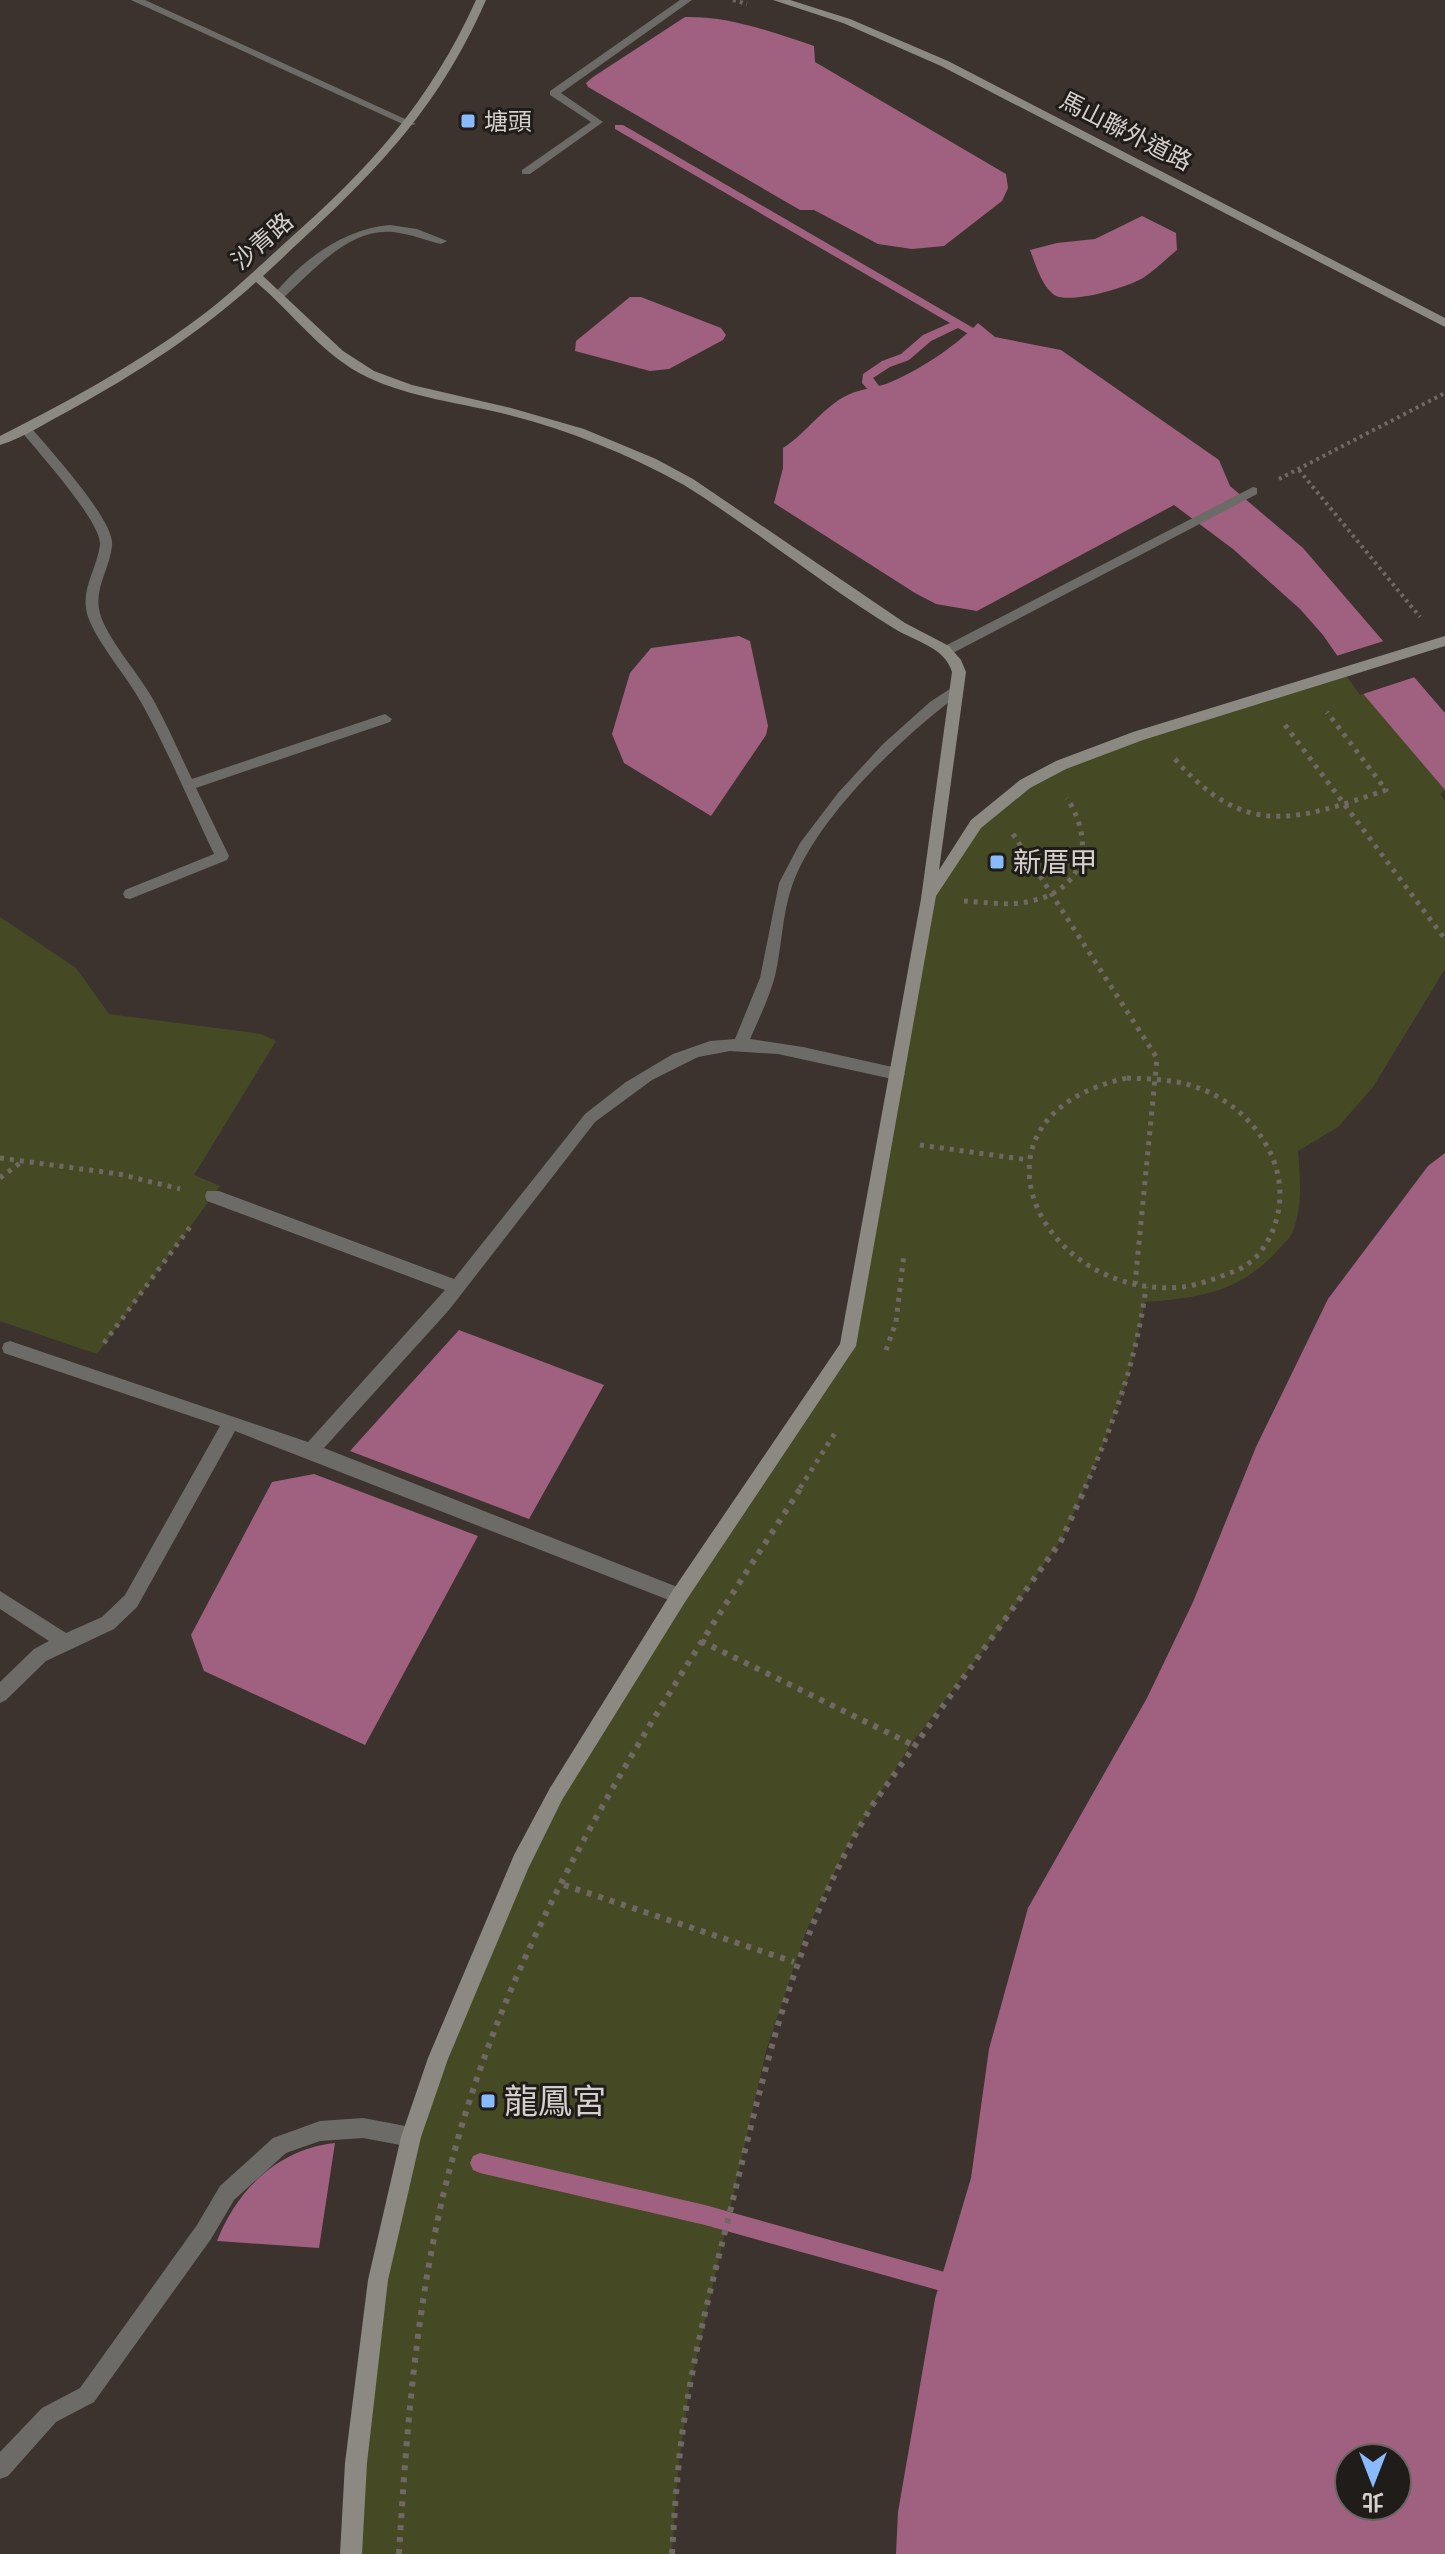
<svg xmlns="http://www.w3.org/2000/svg" width="1445" height="2554" font-family="Montserrat,'Noto Sans TC',sans-serif">
<style>
.green{fill:#464a24}
.water{fill:#a0607f;fill-rule:evenodd}
.pier{fill:#3c332e}
.lines{fill:none;stroke-linecap:round;stroke-linejoin:round}
.stream{fill:#a0607f;fill-rule:evenodd}
.path-far2{stroke:#6f6863;stroke-width:4;stroke-dasharray:3 4;stroke-linecap:butt}
.path-far1{stroke:#6f6863;stroke-width:5;stroke-dasharray:4 6;stroke-linecap:butt}
.path{stroke:#6f6863;stroke-width:6;stroke-dasharray:5 7;stroke-linecap:butt}
.lane{fill:#6d6b67;fill-rule:evenodd}
.secondary{fill:#8c8982;fill-rule:evenodd}
.poi-dot{fill:#88bafc;stroke:#201c19;stroke-width:3}
.labels{text-anchor:middle;dominant-baseline:central;stroke-width:6;stroke-linejoin:round;paint-order:stroke}
.far-poi-label{font-size:24px;fill:#d5d0cc;stroke:#201c19;text-anchor:start}
.far-street-label{font-size:24px;fill:#d5d0cc;stroke:#201c19}
.poi-label{font-size:28px;fill:#d5d0cc;stroke:#201c19;text-anchor:start}
.near-poi-label{font-size:34px;fill:#d5d0cc;stroke:#201c19;text-anchor:start}
</style>
<rect width="100%" height="100%" fill="#3c332e"/>
<path class="green" d="M1348 672 1445 790 1440 794 1445 801V969L1373 1087 1338 1127 1298 1151C1300 1178 1303 1205 1293 1231 1291 1238 1283 1244 1278 1250 1240 1292 1200 1298 1145 1302L1128 1378 1101 1451 1063 1537 999 1630 911 1744 848 1845 806 1931 766 2051 689 2391 678 2470 672 2554H351L356 2463 411 2137 556 1794 848 1346 928 899 976 824 1061 765Z
M0 917 76 968 109 1014 261 1034 276 1041 194 1175 220 1186 97 1354 0 1321Z"/>
<path class="water" d="M685 17C730 16 772 32 814 46L815 62 1006 174 1008 188 1002 201 944 246 912 249 878 244 814 210H800L588 87 586 83 593 77Z
M1142 216 1176 233 1177 250C1166 259 1155 270 1143 278 1128 287 1067 306 1053 294 1041 284 1036 265 1030 250L1057 243 1095 239Z
M630 297H641L721 328 726 335 723 340 669 369 650 371 575 351 576 341Z
M978 323 995 337 1061 350 1219 460 1230 486 1303 548 1445 713V790L1365 696 1323 635 1300 609 1233 549 1174 505 977 611 936 604 915 593 774 503 783 468V448C807 433 824 405 850 394 861 389 874 388 886 384 918 371 954 348 978 323Z
M739 636 750 641 768 726 766 735 711 816 624 763 612 734 630 673 651 648Z
M1445 1153V2554H896L898 2512 935 2299 971 2178 989 2049 1028 1908 1147 1698 1193 1602 1256 1447 1328 1299 1428 1166ZM1349 2458H1397V2506H1349Z
M459 1330 604 1385 529 1519 350 1451Z
M314 1474 478 1536 365 1745 204 1671 191 1635 272 1482Z
M335 2143 319 2248 217 2241C237 2189 279 2149 335 2143Z"/>
<path class="pier" d="M1387 640 1418 676 1360 695 1333 657Z"/>
<g class="lines">
<path class="stream" d="M615 125H623L994 340 988 344 984 343 958 328 931 341 909 360 890 367 873 378 893 404 891 407H883L862 383 863 374 882 361 901 354 923 335 950 323 615 129Z
M480 2153 705 2205 959 2276 966 2279 969 2286 966 2293 959 2296 705 2225 480 2173 473 2170 470 2163 473 2156Z"/>
<path class="path-far2" d="M733 0 747 4
M1299 470 1420 617
M1279 479 1445 393"/>
<path class="path-far1" d="M1285 725 1445 939
M1175 759C1245 839 1295 821 1386 790L1327 712
M1013 834 1157 1058 1135 1284
M964 901C984 902 1007 906 1027 902 1085 891 1096 844 1067 798
M1127 1078C1149 1079 1172 1079 1193 1086 1248 1103 1294 1162 1276 1221 1270 1242 1256 1263 1235 1271 1220 1277 1199 1285 1183 1287 1039 1301 951 1116 1127 1078Z
M920 1145 1029 1160
M0 1158 119 1174 180 1189
M0 1178 24 1160
M104 1343 193 1223
M886 1350 896 1322 904 1254
M800 1488 835 1433
M1085 1488C1114 1423 1137 1358 1146 1287"/>
<path class="path" d="M701 1641 911 1744
M564 1885 794 1962
M399 2554C407 2420 418 2283 454 2153 520 1909 667 1696 802 1486
M672 2554C675 2505 678 2457 686 2409 698 2332 719 2258 737 2183 771 2044 797 1932 871 1807L1061 1541 1086 1486"/>
<path class="lane" d="M131 0H145L416 124 407 126Z
M680 0H692L561 93 603 122 530 174H522V170L591 122 550 95V91Z
M390 225 417 229 447 241 441 244C425 240 410 234 393 232 349 228 314 270 284 297H276L274 294C304 259 343 229 390 225Z
M25 424 29 425C47 447 116 521 112 546 109 572 92 590 101 617 111 644 140 675 154 701 168 726 179 753 192 779L385 714 392 719 390 722 196 788 229 856 227 860 130 899 125 898 123 894 125 890 214 854C190 804 169 753 142 704 127 676 103 651 90 622 77 593 96 573 100 545 102 522 37 451 21 431V425Z
M1253 487 1257 488V494L951 654 946 656 939 651 941 648Z
M956 685 963 690 961 693C903 736 816 817 792 886 782 915 782 946 775 976 769 998 759 1019 750 1039L803 1047 897 1068 902 1070 905 1074 902 1078 897 1080 778 1054 730 1051 698 1057 652 1080 595 1122 449 1310 324 1448 685 1590 688 1596 685 1602 679 1604 235 1431 137 1607 114 1629 46 1661 6 1700 0 1703V1682L34 1649 49 1641 0 1609V1591L66 1633 102 1617 125 1595 220 1426 4 1353 2 1348 4 1343 10 1341 308 1442 445 1290 207 1201 205 1196 207 1191H219L454 1279 585 1114 626 1082 673 1054 710 1041 735 1039 760 978 779 883 800 843 838 793 883 744 930 702Z
M363 2118 411 2127 418 2130 421 2137 418 2144 411 2147 363 2138 320 2141 286 2153 234 2200 211 2239 94 2402 56 2422 8 2476 0 2479V2452L42 2408 80 2388 197 2225 220 2186 273 2138 320 2121Z"/>
<path class="secondary" d="M476 0H486C432 123 359 187 263 276L343 351 374 371 412 385 511 408 584 429 656 459 693 479 905 623 949 646 961 660 966 672 939 870 971 820 1020 780 1056 761 1133 732 1445 636V646L1143 740 1066 769 1030 788 981 828 936 896 856 1346 685 1602 562 1800 528 1869 448 2059 421 2137 388 2280 367 2463 362 2554H340L345 2463 368 2280 401 2137 428 2058 514 1855 550 1788 673 1590 840 1344 921 899 952 672C945 647 914 641 895 629 822 584 756 530 684 485 628 454 571 431 509 415 462 403 411 398 367 377 323 356 293 313 256 282 200 333 137 373 72 409 49 421 25 437 0 445V436C65 403 130 368 189 325 224 300 254 271 286 242 369 169 430 102 476 0Z
M773 0H790L850 19 948 61 1445 318V327L941 66 843 23Z"/>
</g>
<g class="poi-dot">
<rect x="460" y="113" width="16" height="16" rx="4"/>
<rect x="989" y="854" width="16" height="16" rx="4"/>
<rect x="480" y="2093" width="16" height="16" rx="4"/>
</g>
<g class="labels">
<g class="far-poi-label">
<text x="484" y="121">塘頭</text>
</g>
<g class="far-street-label">
<text transform="translate(1126 131) rotate(27)">馬山聯外道路</text>
<text transform="translate(262 241) rotate(-41)">沙青路</text>
</g>
<g class="poi-label">
<text x="1013" y="862">新厝甲</text>
</g>
<g class="near-poi-label">
<text x="504" y="2101">龍鳳宮</text>
</g>
</g>
<g transform="translate(1373 2482) rotate(180)"><circle r="38" fill="#201c19" stroke="#686461" stroke-width="2"/>
<path d="M0-6L14 30L0 20L-14 30Z" fill="#88bafc"/>
<text y="-12" font-size="22" font-weight="bold" text-anchor="middle" fill="#d5d0cc">北</text>
</g>
</svg>
